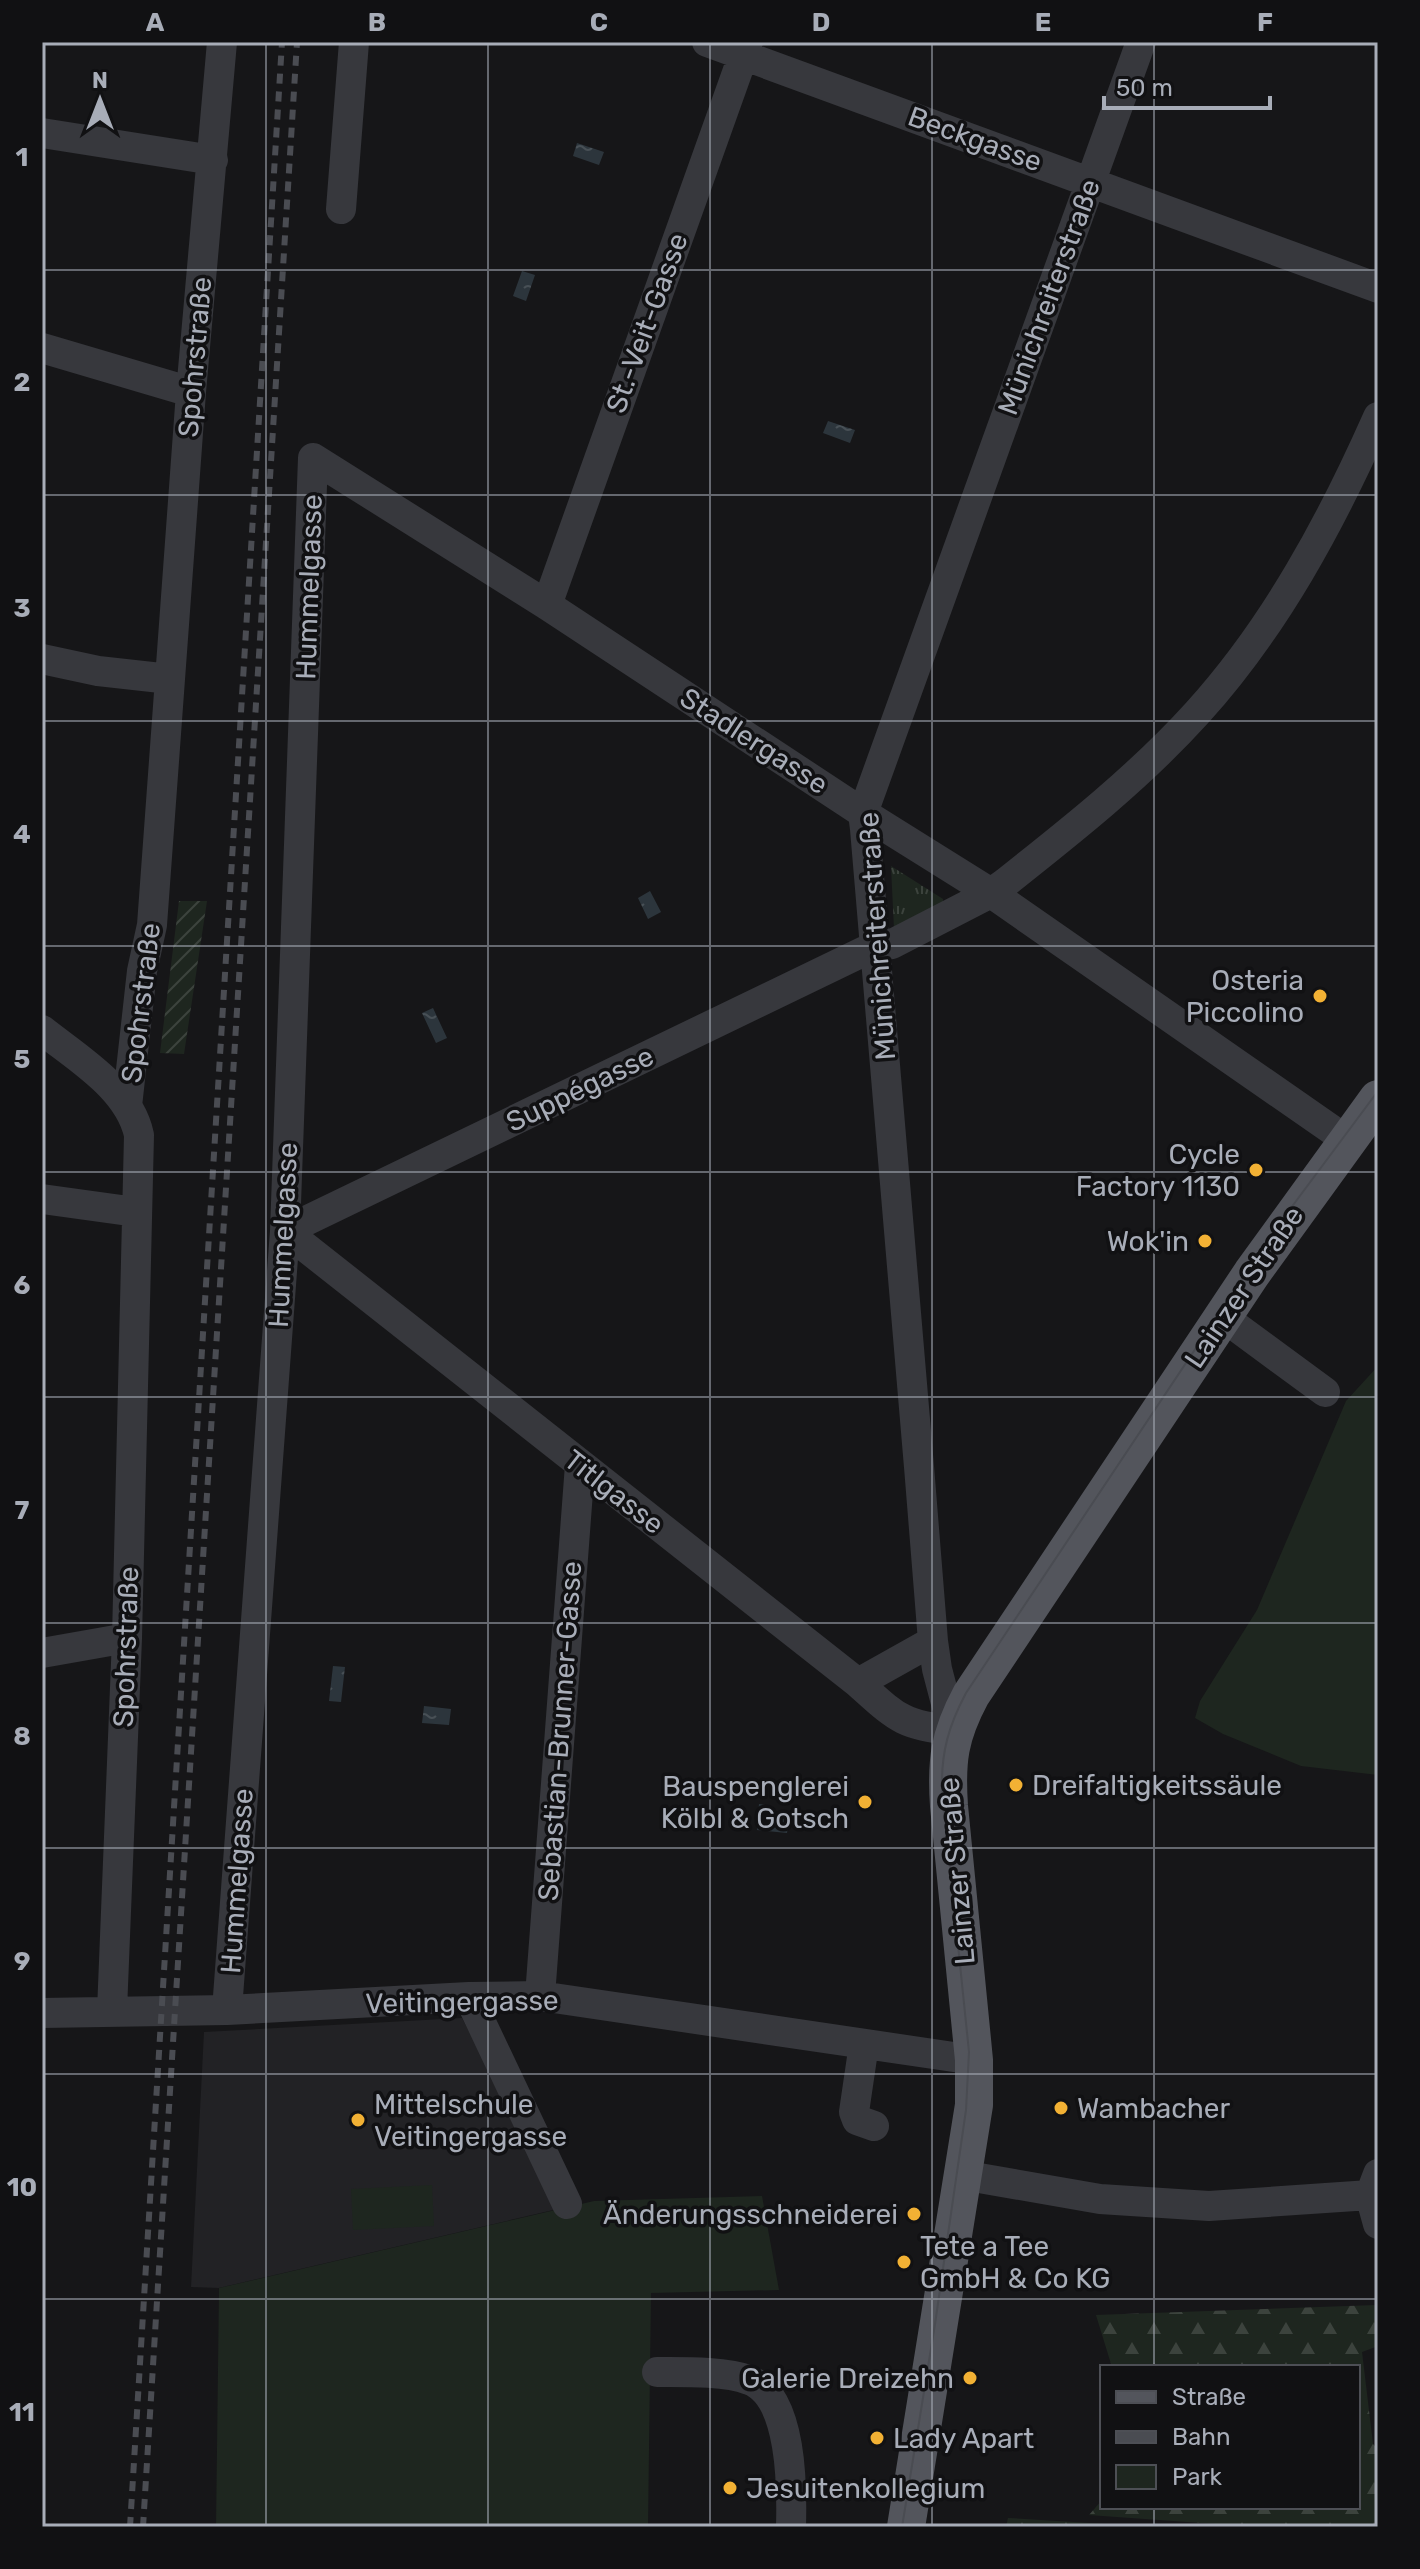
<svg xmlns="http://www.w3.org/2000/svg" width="1420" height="2569" font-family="Rubik,sans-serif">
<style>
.built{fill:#222225}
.grass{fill:url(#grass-tufts)}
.forest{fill:url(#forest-firs)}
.park{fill:#1e261f}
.garden{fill:url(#garden-furrows)}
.water{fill:url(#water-ripples)}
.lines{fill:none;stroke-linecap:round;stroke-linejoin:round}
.minor{stroke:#37383d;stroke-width:30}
.major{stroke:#53555c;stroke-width:38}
.tram{stroke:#4a4c52;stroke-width:2}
.rail{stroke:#4a4c52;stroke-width:6;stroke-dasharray:10 8;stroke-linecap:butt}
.grid{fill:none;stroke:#a8adb8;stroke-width:2;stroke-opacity:0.55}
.poi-dot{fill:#f2b134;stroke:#111113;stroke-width:3}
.labels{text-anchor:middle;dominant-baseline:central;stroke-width:7;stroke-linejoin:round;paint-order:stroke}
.street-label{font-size:28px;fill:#a8adb8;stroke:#111113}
.poi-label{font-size:28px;fill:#a8adb8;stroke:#111113;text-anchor:end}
.neatline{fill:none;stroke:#a8adb8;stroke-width:3}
.grid-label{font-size:26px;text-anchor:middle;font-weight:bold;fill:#a8adb8}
</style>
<defs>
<pattern id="grass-tufts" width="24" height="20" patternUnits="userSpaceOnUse" patternTransform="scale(2)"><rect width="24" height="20" fill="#1e261f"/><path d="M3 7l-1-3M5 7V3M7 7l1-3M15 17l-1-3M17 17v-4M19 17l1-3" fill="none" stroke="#3c433d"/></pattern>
<pattern id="forest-firs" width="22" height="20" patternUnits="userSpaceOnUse" patternTransform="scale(2)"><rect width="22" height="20" fill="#1e261f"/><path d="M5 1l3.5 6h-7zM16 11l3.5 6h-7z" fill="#3c433d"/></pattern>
<pattern id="garden-furrows" width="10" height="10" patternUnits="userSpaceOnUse" patternTransform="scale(2)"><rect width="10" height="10" fill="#1e261f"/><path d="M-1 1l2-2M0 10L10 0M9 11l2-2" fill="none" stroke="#3c433d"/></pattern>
<pattern id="water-ripples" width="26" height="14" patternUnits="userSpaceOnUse" patternTransform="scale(2)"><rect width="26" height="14" fill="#2c353c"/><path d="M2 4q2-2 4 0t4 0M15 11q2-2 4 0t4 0" fill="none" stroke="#485056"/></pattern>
</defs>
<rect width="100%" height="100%" fill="#161618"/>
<path class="built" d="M462 2018 562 2208 219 2288 191 2287 204 2032Z"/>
<path class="grass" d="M891 866 943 899V902L894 928Z"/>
<path class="forest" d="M1377 2305 1378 2346 1362 2352 1373 2444 1378 2449V2527H1258L1089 2515 1102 2500V2507H1358V2367H1112L1096 2315Z
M1008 2518 1155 2527H1006Z"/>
<path class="park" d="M1378 1366V1775L1301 1766 1223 1734 1195 1718 1200 1701 1257 1610 1346 1401Z
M432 2185 434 2226 353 2230 351 2189Z
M762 2196 779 2290 651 2293 648 2527H216L219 2288 594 2201Z"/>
<path class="garden" d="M179 901H207L184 1054 160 1053Z"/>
<path class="water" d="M577 143 604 152 599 165 573 156Z
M522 271 535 275 526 301 513 296Z
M828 421 855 430 850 443 823 433Z
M650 891 661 912 648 919 638 898Z
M433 1008 447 1038 436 1043 422 1013Z
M333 1666 345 1667 341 1702 329 1701Z
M424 1706 451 1709 449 1725 422 1723Z
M759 1804 765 1805V1814L789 1817 787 1833 757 1830Z"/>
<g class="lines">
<path class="minor" d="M707 42 1378 288
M1141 42 863 813 865 829C887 1099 912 1370 933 1641L937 1669 953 1730C902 1726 895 1716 858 1683L285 1231 875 946 892 944 991 893 1005 883C1072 830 1139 777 1197 713 1275 627 1331 523 1378 417
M42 133 213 160
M341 209 354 42
M42 348 191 392
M313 458 547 605 863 813 991 893 1348 1141
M547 605 748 42
M42 659 98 671 170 679
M42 1030C77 1058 129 1088 139 1135L127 1638 112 2011
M127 1106 142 971 152 925 191 392 222 42
M42 1199 136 1212
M1223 1317 1325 1392
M42 1653 127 1638
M858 1683 933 1641
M540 1996 580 1465
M469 1997 567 2204
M227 2010 285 1231 313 458
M42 2013 227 2010 469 1997 540 1996 974 2060
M864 2044 854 2112 857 2120 874 2126
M1378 2174 1370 2195 1378 2224
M962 2175 1100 2199 1209 2206 1370 2195
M657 2372C683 2372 726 2371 749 2380 793 2396 792 2489 791 2527"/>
<path class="major" d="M906 2527 974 2105V2060L949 1806C946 1761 949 1736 971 1695L1252 1273 1378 1099"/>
<path class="tram" d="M902 2527 935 2324 966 2110 969 2052 942 1789C941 1752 949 1725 966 1693L1276 1228 1378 1091"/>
<path class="rail" d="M130 2527 282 42
M143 2527 297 42"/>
</g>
<path class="grid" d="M266 42V2527M488 42V2527M710 42V2527M932 42V2527M1154 42V2367M42 270H1378M42 495H1378M42 721H1378M42 946H1378M42 1172H1378M42 1397H1378M42 1623H1378M42 1848H1378M42 2074H1378M42 2299H1378M1154 2507V2527"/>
<g class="poi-dot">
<circle cx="1320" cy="996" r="8"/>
<circle cx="1256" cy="1170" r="8"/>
<circle cx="1205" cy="1241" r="8"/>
<circle cx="1016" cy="1785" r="8"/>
<circle cx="865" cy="1802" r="8"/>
<circle cx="1061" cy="2108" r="8"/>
<circle cx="358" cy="2120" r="8"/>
<circle cx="914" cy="2214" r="8"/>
<circle cx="904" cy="2262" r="8"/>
<circle cx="970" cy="2378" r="8"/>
<circle cx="877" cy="2438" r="8"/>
<circle cx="730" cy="2488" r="8"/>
</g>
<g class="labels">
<g class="street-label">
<text transform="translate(975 139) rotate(20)">Beckgasse</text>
<text transform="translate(1049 297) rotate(-70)">Münichreiterstraße</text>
<text transform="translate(647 323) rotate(-70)">St.-Veit-Gasse</text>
<text transform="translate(195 357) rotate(-85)">Spohrstraße</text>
<text transform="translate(309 587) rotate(-88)">Hummelgasse</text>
<text transform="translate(754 741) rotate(33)">Stadlergasse</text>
<text transform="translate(877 936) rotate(-94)">Münichreiterstraße</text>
<text transform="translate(141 1003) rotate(-83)">Spohrstraße</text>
<text transform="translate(580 1089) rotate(-26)">Suppégasse</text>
<text transform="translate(283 1235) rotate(-87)">Hummelgasse</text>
<text transform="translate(1244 1287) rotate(-56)">Lainzer Straße</text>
<text transform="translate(614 1492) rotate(38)">Titlgasse</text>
<text transform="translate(126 1647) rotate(-88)">Spohrstraße</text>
<text transform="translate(560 1731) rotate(-86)">Sebastian-Brunner-Gasse</text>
<text transform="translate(957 1871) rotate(-95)">Lainzer Straße</text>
<text transform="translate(237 1881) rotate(-86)">Hummelgasse</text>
<text transform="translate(462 2002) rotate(-1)">Veitingergasse</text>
</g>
<g class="poi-label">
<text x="1304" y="980">Osteria<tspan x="1304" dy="32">Piccolino</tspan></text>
<text x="1240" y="1154">Cycle<tspan x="1240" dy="32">Factory 1130</tspan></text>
<text x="1189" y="1241">Wok'in</text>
<text x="1032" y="1785" text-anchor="start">Dreifaltigkeitssäule</text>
<text x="849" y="1786">Bauspenglerei<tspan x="849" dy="32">Kölbl &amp; Gotsch</tspan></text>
<text x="374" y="2104" text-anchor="start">Mittelschule<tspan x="374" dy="32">Veitingergasse</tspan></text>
<text x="1077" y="2108" text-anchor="start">Wambacher</text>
<text x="898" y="2214">Änderungsschneiderei</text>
<text x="920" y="2246" text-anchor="start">Tete a Tee<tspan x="920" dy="32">GmbH &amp; Co KG</tspan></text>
<text x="954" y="2378">Galerie Dreizehn</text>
<text x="893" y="2438" text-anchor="start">Lady Apart</text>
<text x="746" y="2488" text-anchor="start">Jesuitenkollegium</text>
</g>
</g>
<rect width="1420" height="2569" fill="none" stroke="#111113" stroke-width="88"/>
<rect x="1100" y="2365" width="260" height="144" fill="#111113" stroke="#4d4f55" stroke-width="2"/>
<rect x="1116" y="2391" width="40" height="12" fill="#53555c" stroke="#4d4f55" stroke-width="2"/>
<text x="1172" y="2405" font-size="24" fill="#a8adb8">Straße</text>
<rect x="1116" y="2431" width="40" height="12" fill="#4a4c52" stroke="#4d4f55" stroke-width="2"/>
<text x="1172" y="2445" font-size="24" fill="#a8adb8">Bahn</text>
<rect x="1116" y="2465" width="40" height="24" fill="#1e261f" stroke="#4d4f55" stroke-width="2"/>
<text x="1172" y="2485" font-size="24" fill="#a8adb8">Park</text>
<g transform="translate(100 100)" stroke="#111113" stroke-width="6" paint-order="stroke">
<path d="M0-6L14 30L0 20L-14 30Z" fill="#a8adb8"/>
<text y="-12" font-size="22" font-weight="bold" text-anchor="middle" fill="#a8adb8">N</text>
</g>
<path d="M1104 96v12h166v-12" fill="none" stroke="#a8adb8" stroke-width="4"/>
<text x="1116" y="96" font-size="24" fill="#a8adb8" stroke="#111113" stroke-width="6" paint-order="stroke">50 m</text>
<rect x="44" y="44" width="1332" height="2481" class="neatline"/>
<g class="grid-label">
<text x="155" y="31">A</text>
<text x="377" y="31">B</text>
<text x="599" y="31">C</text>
<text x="821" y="31">D</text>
<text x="1043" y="31">E</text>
<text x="1265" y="31">F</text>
<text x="22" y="166">1</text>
<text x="22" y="391">2</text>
<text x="22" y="617">3</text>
<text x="22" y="843">4</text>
<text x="22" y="1068">5</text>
<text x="22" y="1294">6</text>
<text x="22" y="1519">7</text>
<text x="22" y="1745">8</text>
<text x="22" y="1970">9</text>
<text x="22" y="2196">10</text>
<text x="22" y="2421">11</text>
</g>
</svg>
